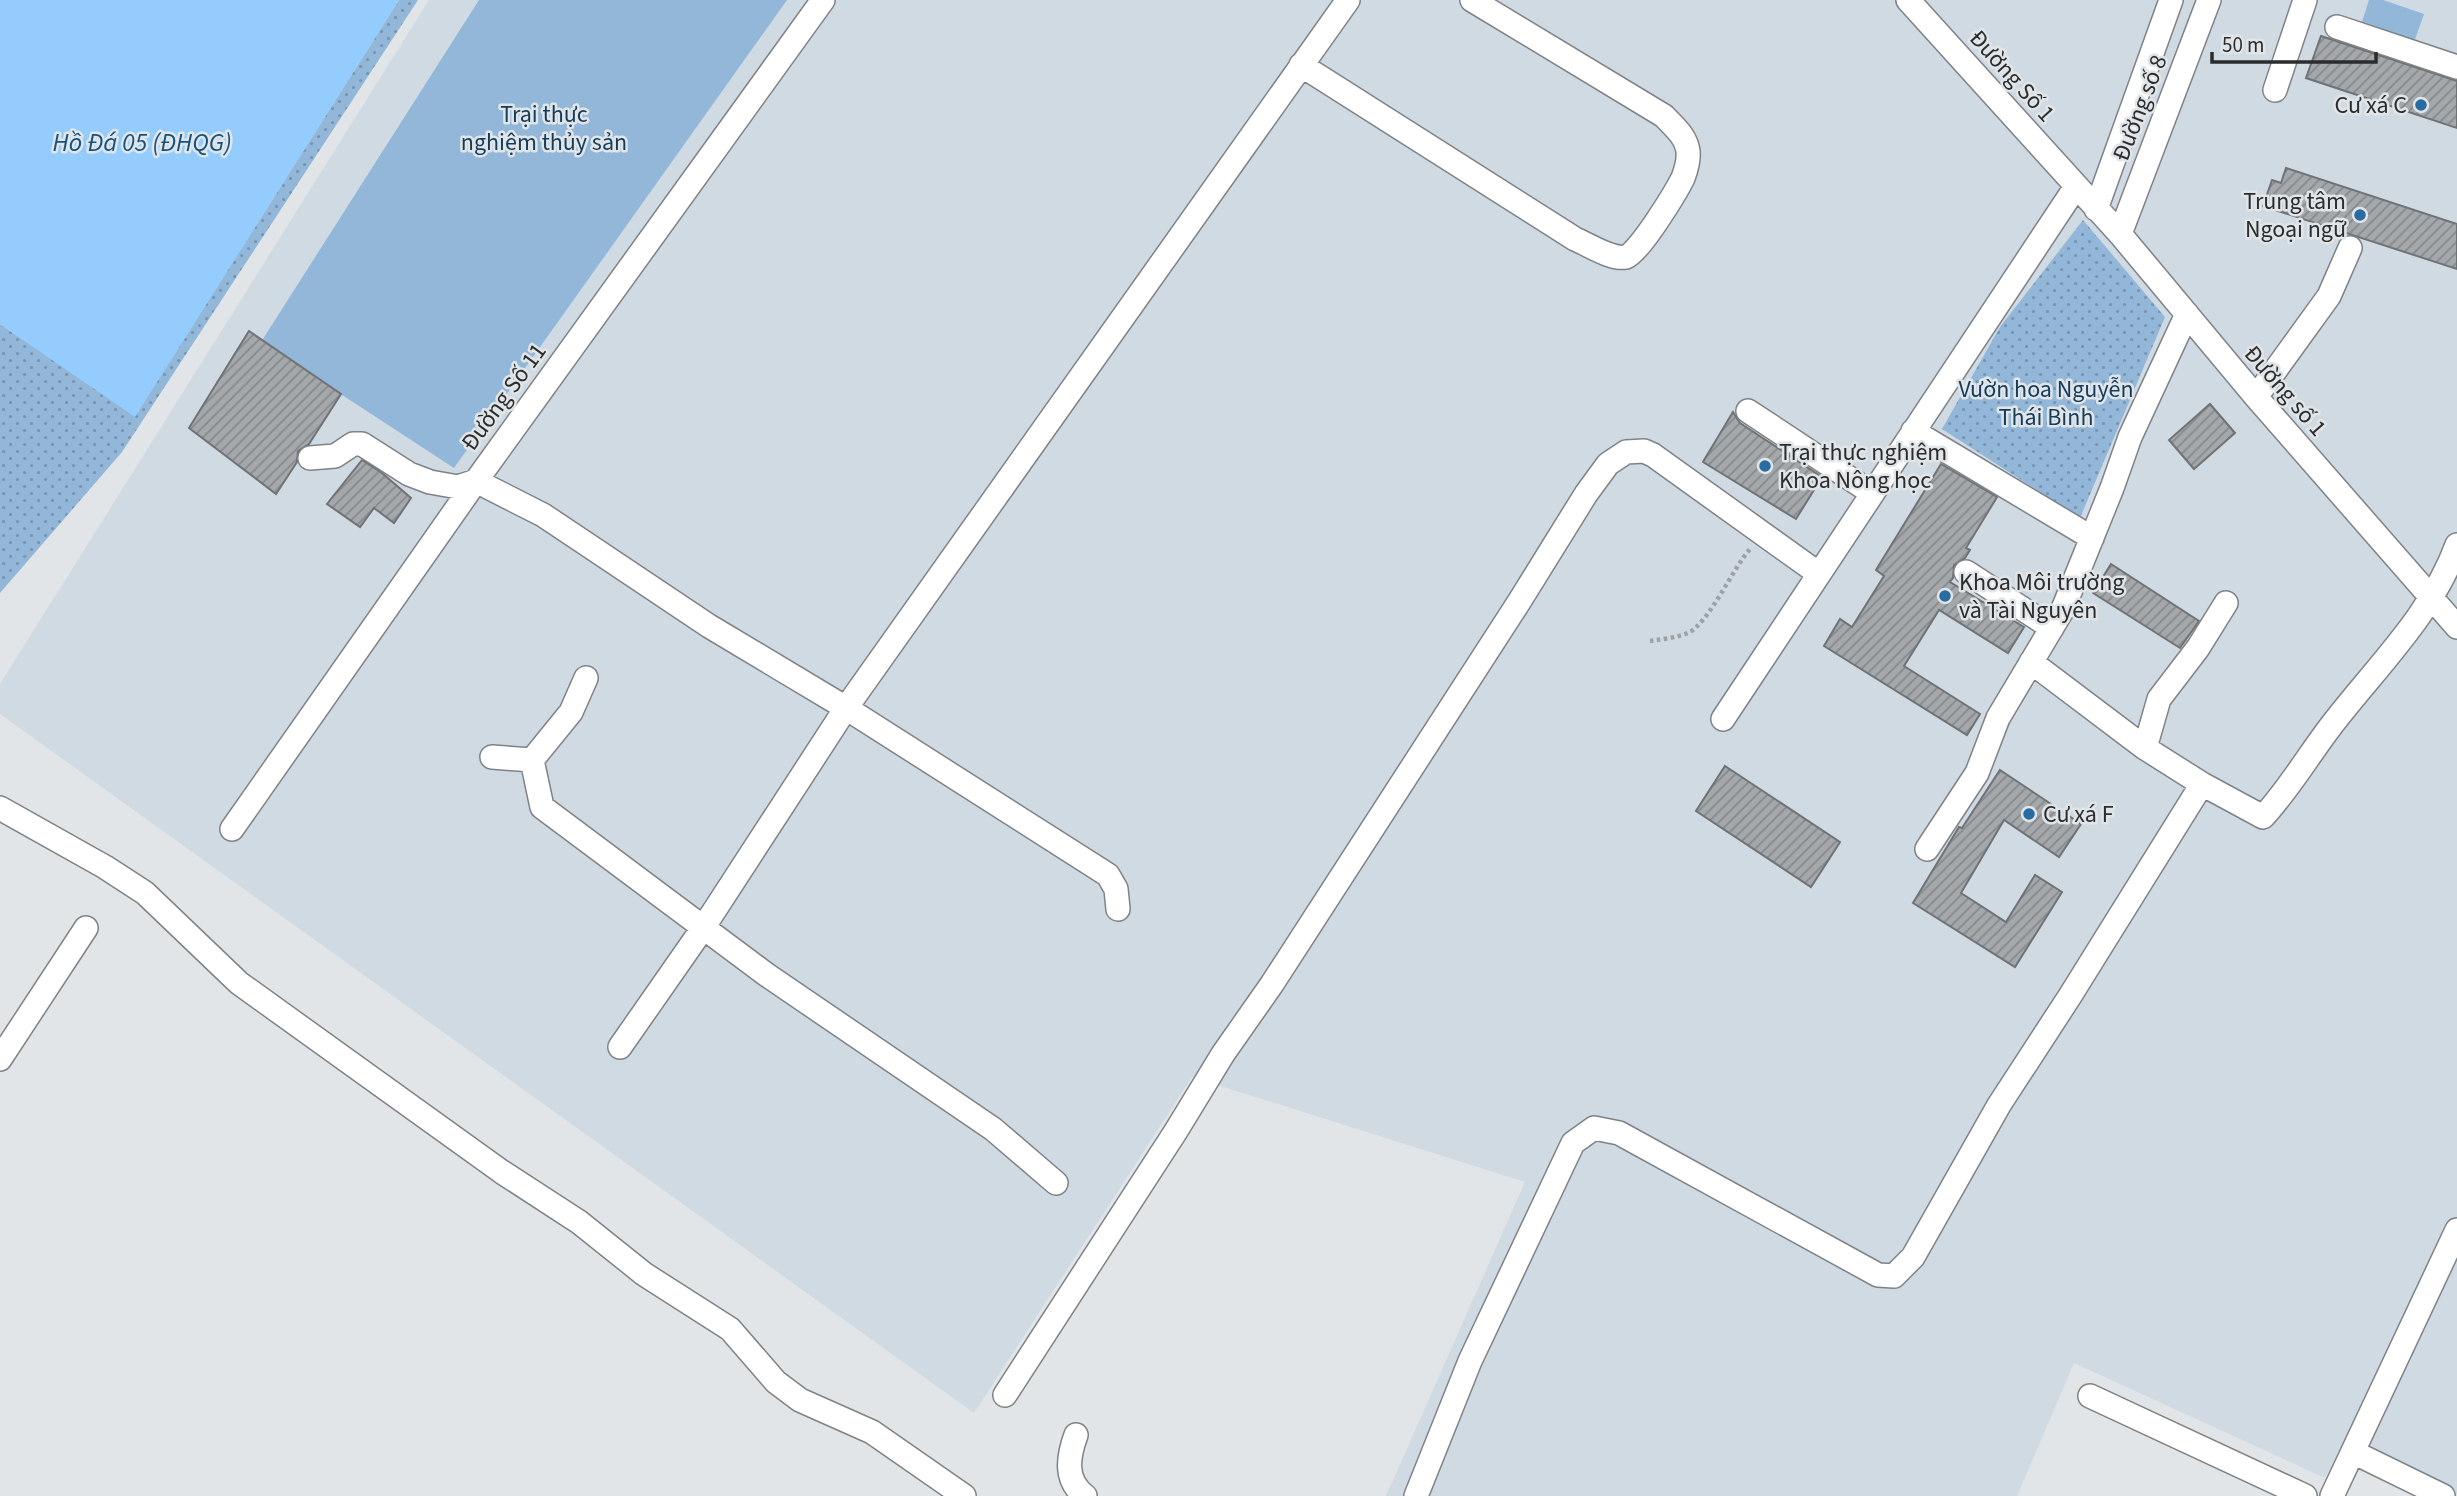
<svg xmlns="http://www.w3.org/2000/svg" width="2457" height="1496" font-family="'Source Sans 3',sans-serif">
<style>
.built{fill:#d0dae3}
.grass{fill:url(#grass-dots)}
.garden{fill:#92b7d9}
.water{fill:#94ccfe}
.building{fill:url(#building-hatch);stroke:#707376;stroke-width:2}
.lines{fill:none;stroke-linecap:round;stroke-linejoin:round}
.minor-casing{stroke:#7f8286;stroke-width:26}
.path{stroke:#9ea1a3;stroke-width:4.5;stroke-dasharray:3.5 3.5;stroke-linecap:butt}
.minor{stroke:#fff;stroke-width:23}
.poi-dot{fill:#286ca1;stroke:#e1e5e8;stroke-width:2.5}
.labels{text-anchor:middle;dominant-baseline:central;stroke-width:5;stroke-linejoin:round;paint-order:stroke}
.street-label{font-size:24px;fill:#2a2c2d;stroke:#e1e5e8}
.poi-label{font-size:24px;fill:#2a2c2d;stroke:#e1e5e8;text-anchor:start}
.park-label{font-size:24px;fill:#133c5d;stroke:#e1e5e8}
.water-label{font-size:26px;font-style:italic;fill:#145280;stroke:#e1e5e8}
</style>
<defs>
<pattern id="grass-dots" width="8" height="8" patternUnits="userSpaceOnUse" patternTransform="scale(1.75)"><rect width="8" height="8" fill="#92b7d9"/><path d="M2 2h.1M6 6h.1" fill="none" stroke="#7795b0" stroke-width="1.8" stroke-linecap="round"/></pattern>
<pattern id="building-hatch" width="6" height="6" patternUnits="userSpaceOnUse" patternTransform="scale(1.75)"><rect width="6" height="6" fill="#a4a8ab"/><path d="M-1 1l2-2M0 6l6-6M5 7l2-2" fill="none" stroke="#86898c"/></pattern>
</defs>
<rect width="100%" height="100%" fill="#e1e5e8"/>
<path class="built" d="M429 0H2457V1494L2345 1439 2325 1478 2074 1363 2017 1496H1386L1525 1182 1192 1077 974 1413 0 714V684Z"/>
<path class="grass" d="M399 0H418L122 452 0 593V324L135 416Z
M2083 220 2165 317 2080 518 1942 429 2000 327Z"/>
<path class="garden" d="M479 0H787L454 468 261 342Z
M2369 0H2383L2424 14 2414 42 2361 25Z"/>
<path class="water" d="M0 0H399L135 417 0 324Z"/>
<path class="building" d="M2321 36 2457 81V128L2306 78Z
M2286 168 2457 224V269L2263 206 2272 180 2281 183Z
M249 331 341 394 309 444 298 451 297 462 276 494 189 428Z
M2210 404 2235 433 2194 469 2169 440Z
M1733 412 1740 423 1822 477 1796 519 1703 462Z
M362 460 382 473 411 498 394 523 374 508 360 527 327 504Z
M1941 464 1997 497 1966 548 1970 550 1965 558 1954 565 1953 578 1950 582 2024 627 2008 653 1939 610 1904 666 1980 714 1967 735 1824 646 1840 619 1852 627 1884 576 1876 570Z
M2111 564 2199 621 2180 648 2093 593Z
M1725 766 1840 842 1811 887 1696 811Z
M2000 770 2081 824 2059 857 2004 820 1961 893 2006 922 2035 875 2062 892 2015 967 1913 903 1959 827 1962 828Z"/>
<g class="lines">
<defs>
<path id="minor" d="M1908 0 2120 234 2256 397 2457 627
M2337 27 2457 67
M1301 65 1575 239C1589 245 1612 260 1626 257 1639 253 1676 192 1683 178 1686 170 1689 160 1688 151 1686 136 1674 127 1664 116L1472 0
M2275 90 2305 0
M2096 209 2171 0
M2120 234 2209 0
M2256 397 2329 296 2350 248
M1748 411 1872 493
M1913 431 2092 538
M310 458 335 456 353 444H362L409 474 430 482 458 487 476 481 543 515 709 626 846 708 1108 875 1116 889 1118 909
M1966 572 2052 628
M2031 662 2145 748 2159 699 2198 648 2226 603
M1723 719 2075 188
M2145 748 2202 784
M492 757 532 760 542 807 767 975 993 1129 1056 1183
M532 760 571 712 586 678
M0 808 105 867 145 893 239 983 502 1172 579 1222 644 1274 730 1329 776 1382 800 1400 872 1432 964 1496
M232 829 476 481 823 0
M1927 849 1977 773 1998 718 2063 609 2112 488 2130 437 2187 314
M620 1047 703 928 846 708 1348 0
M0 1059 86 928
M1005 1395 1176 1131 1223 1054 1272 984 1519 602 1586 494 1608 464 1626 452 1644 451 1653 455 1819 574
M2090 1396 2305 1496
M1076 1435C1068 1457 1064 1480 1085 1496
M2353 1452 2443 1496
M1416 1496 1470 1361 1573 1143 1594 1128 1619 1133 1878 1275 1894 1276 1913 1257 1999 1105 2070 996 2202 784 2263 817C2289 789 2308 756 2331 726 2376 667 2431 616 2457 545
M2332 1496 2457 1230"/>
</defs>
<use href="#minor" class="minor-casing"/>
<path class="path" d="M1650 641C1662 639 1676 638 1688 633 1709 623 1733 568 1750 549"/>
<use href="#minor" class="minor"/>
</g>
<g class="poi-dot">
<circle cx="2421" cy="105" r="7"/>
<circle cx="2360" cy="215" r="7"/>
<circle cx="1765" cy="466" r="7"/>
<circle cx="1945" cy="596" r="7"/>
<circle cx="2029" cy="814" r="7"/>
</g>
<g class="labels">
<g class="street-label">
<text transform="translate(2012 76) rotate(48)">Đường Số 1</text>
<text transform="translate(2140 108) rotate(-69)">Đường số 8</text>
<text transform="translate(2285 391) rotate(49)">Đường số 1</text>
<text transform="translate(504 397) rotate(-54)">Đường Số 11</text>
</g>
<g class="poi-label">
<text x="2407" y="105" text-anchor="end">Cư xá C</text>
<text x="2346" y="201" text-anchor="end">Trung tâm<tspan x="2346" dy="28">Ngoại ngữ</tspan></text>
<text x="1779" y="452">Trại thực nghiệm<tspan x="1779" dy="28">Khoa Nông học</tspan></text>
<text x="1959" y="582">Khoa Môi trường<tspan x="1959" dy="28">và Tài Nguyên</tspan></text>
<text x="2043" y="814">Cư xá F</text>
</g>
<g class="park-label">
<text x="544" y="114">Trại thực<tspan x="544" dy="28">nghiệm thủy sản</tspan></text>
<text x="2046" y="389">Vườn hoa Nguyễn<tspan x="2046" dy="28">Thái Bình</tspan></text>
</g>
<g class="water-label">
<text x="142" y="142">Hồ Đá 05 (ĐHQG)</text>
</g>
</g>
<path d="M2212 52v10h164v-10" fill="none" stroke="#2a2c2d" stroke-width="3.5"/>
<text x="2222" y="52" font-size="21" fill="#2a2c2d" stroke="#e1e5e8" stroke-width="5" paint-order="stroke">50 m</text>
</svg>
